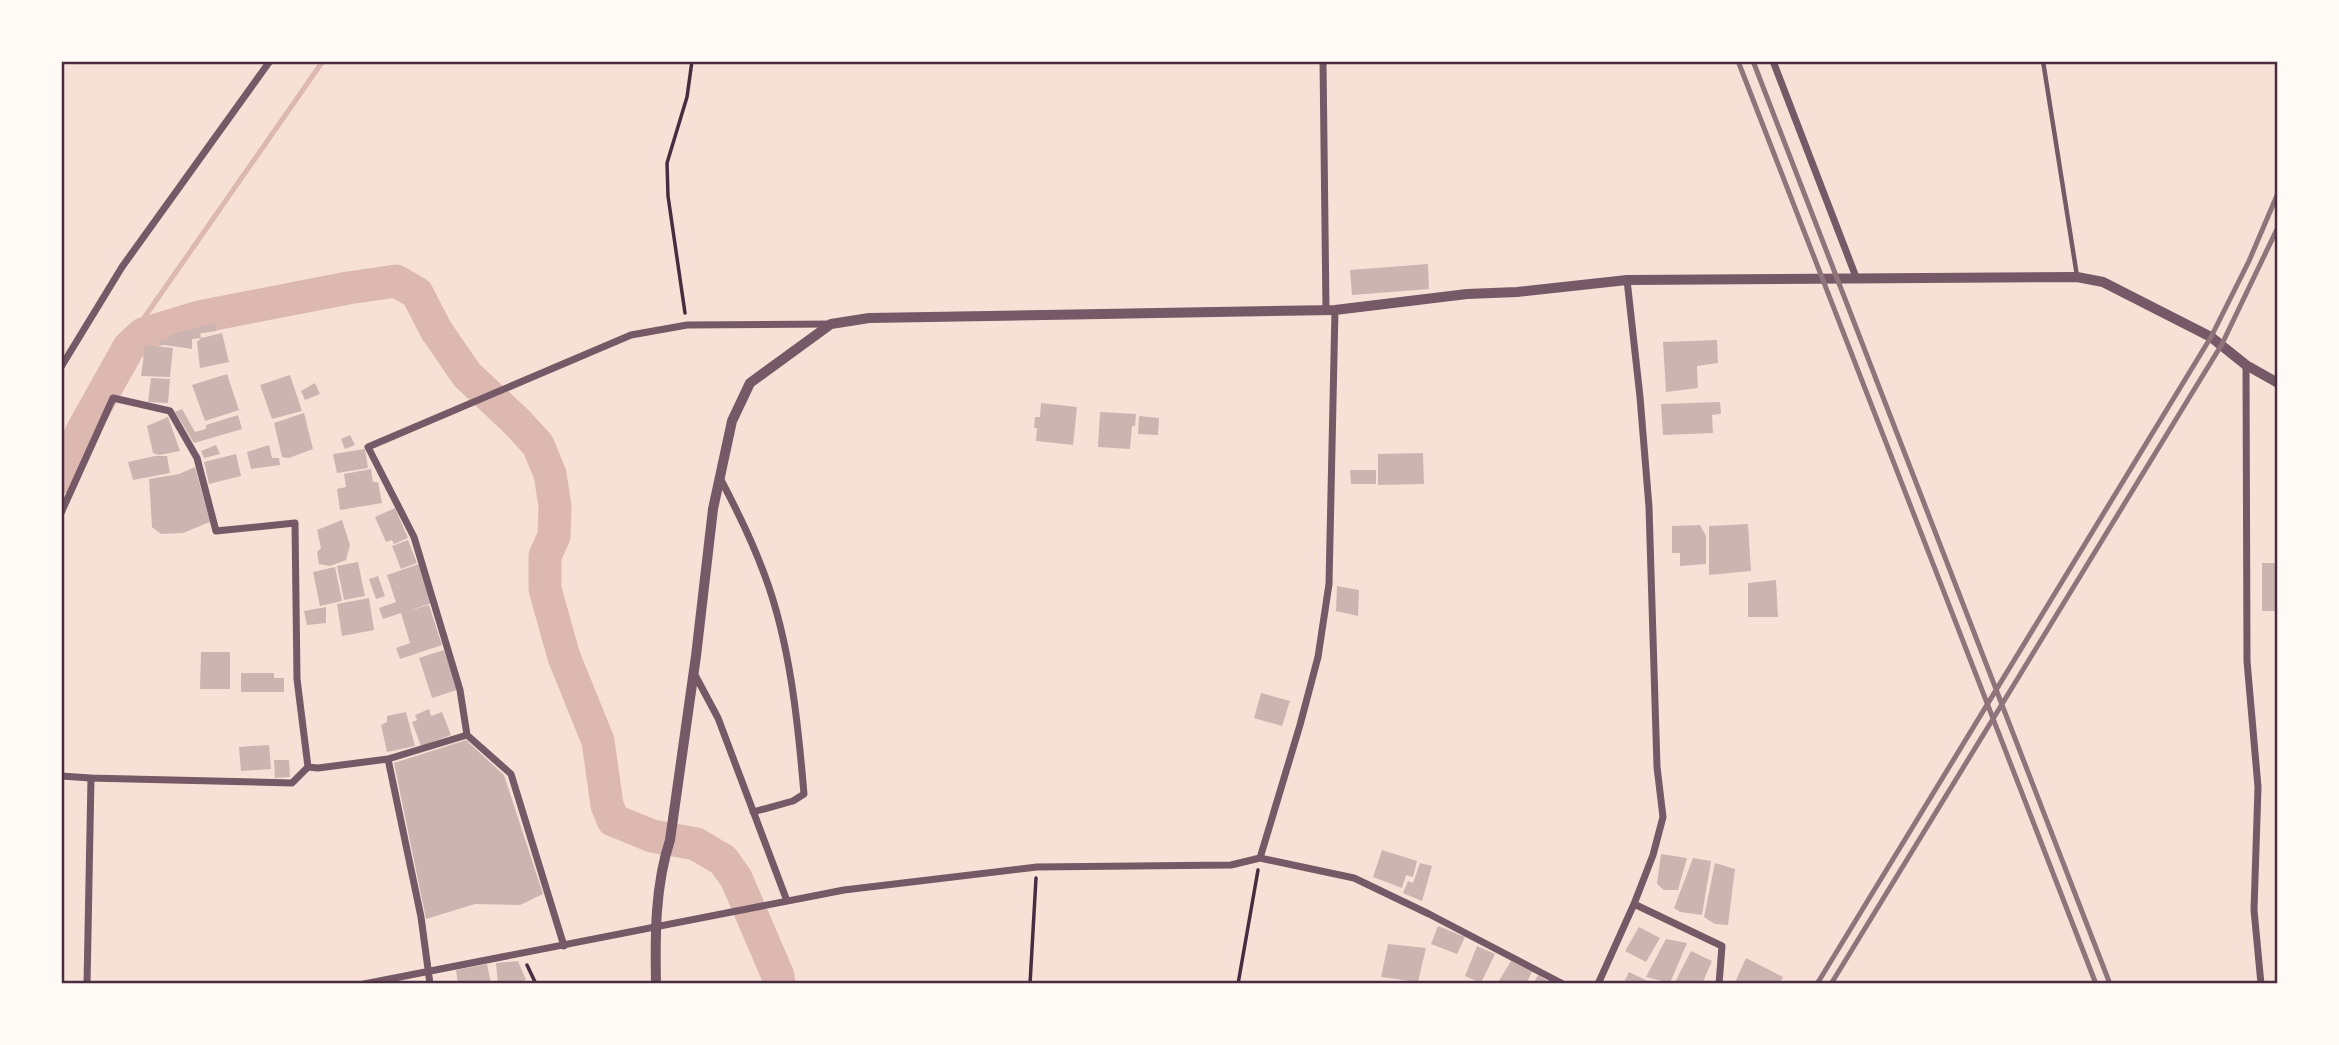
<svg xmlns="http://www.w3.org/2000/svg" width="2339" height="1045" font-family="'Source Sans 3',sans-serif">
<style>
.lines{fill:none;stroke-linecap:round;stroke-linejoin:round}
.stream{stroke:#dcb8b0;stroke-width:5}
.river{stroke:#dcb8b0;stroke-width:33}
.building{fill:#ccb4b1}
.path{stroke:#4a2c40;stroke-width:3.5}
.service{stroke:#755966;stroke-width:4.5}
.minor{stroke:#755966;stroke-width:7}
.tertiary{stroke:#755966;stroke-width:10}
.rail{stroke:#8f747c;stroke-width:5}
.neatline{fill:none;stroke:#4a2c40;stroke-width:2.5}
</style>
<rect width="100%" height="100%" fill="#f7e1d7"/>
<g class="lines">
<path class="stream" d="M133 344 137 328 323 61"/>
<path class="river" d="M61 477 82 431 129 347 143 334 199 317 348 288 396 281 417 293 436 330 467 375 517 422 538 445 550 474 555 506 554 536 545 556V589L564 657 598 741 607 805 613 820 652 836 696 844 723 860 736 878 778 976 779 984"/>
</g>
<path class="building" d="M1428 264 1429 289 1352 295 1350 270Z
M215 323 216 331 200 333 201 338 222 333 229 362 200 368 197 342 201 338 192 339V349L158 344 160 341 167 340 170 335Z
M1717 340 1718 363 1697 366 1698 388 1666 392 1663 342Z
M145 345 173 348 170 377 141 376Z
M227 374 239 410 205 421 192 385Z
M290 375 302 411 272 419 260 385Z
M151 378 170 379 168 403 148 402Z
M315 383 320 394 305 400 301 391Z
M1720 402 1721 414 1712 415 1713 433 1663 435 1661 404Z
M1041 403 1077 407 1073 445 1036 441 1037 428H1034L1035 417H1040Z
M182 409 195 432 206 429V425L238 415 242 429 194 443 175 412Z
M1100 412 1136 414 1135 426H1132L1130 449 1098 447Z
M304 413 313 449 289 458 282 457 274 423Z
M1139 416 1159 418 1158 435 1138 434Z
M168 417 180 451 159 455 153 453 147 426Z
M350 435 355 445 345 449 341 439Z
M216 445 220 454 204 458 201 451Z
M269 445 272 458H279L280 465 251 469 247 452Z
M365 449 368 468 337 473 333 454Z
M1423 453 1424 484 1378 485V454Z
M236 454 241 476 209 484 204 462Z
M155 456H167L170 473 133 480 128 462Z
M195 467 210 522 183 533 161 534 152 527 149 479 179 474Z
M371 469 373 482H378L382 503 340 510 337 489 346 487 344 474Z
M1350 470H1376V484H1351Z
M395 508 408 538 394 544 392 540 386 542 375 517Z
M342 520 350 545 346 560 330 566 319 564 317 552 321 548 317 530Z
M1748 524 1751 571 1709 575V526Z
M1700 525 1706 536V564L1680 566V553H1672V526Z
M408 540 417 563 401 569 392 546Z
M358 562 365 596 344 600 337 566Z
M2262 563H2278V611H2262Z
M419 564 432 603 408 611 429 605 442 645 400 659 396 648 410 643 401 613 383 619 379 608 396 602 387 575Z
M335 567 342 601 320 606 313 572Z
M378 576 385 596 376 599 369 579Z
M1776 580 1778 617H1748V583Z
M1337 586 1359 590 1358 616 1336 611Z
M369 598 374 630 342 636 337 604Z
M326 607V623L307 625 304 611Z
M444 650 457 690 432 698 419 658Z
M201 652H230V689H200Z
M241 673H274V678H284V692H241Z
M1261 693 1290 701 1282 726 1254 718Z
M429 709 431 716 442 712 451 735 421 746 412 722 417 720 415 715Z
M406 712 415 746 387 752 381 725 387 722V716Z
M466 740 504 775 543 894 520 905 475 904 426 919 394 763Z
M269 745 271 769 241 771 239 747Z
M274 760H289L290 777 275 778Z
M1382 850 1417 861 1413 877 1406 875 1402 888 1373 877Z
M1661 854 1687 858 1678 890H1664L1657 884Z
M1693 858 1711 861 1702 915 1680 912 1674 908Z
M1420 863 1432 866 1422 901 1403 893 1408 881 1413 883Z
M1715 863 1735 869 1728 925 1715 924 1704 917Z
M1438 926 1465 937 1457 954 1431 944Z
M1639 927 1660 938 1646 962 1625 951Z
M1666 939 1687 943 1670 983 1646 977Z
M1388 944 1426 948 1418 982 1381 977Z
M1477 946 1495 954 1481 983 1465 976Z
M1691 951 1712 961 1702 984H1674Z
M1746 958 1783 977 1779 984H1740L1736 980Z
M518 961 526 980 515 984H498L496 963Z
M1511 961 1532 972 1526 984H1497Z
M487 964 491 984H458L456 970Z
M1629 972 1654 984H1623Z
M1538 975 1553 984H1533Z"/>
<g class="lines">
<path class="path" d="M685 313 668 196 667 163 687 97 692 61
M527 965 536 984
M1030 984 1036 878
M1238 984 1258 870"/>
<path class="service" d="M2043 61 2077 276"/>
<path class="minor" d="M1323 61 1326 310
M1773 61 1856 277
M2246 365 2247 661 2258 787 2254 910 2261 984
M61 367 122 267 270 61
M720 478C737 510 753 543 765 576 790 643 798 723 804 794L793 801 753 812
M61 513 113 398 170 411 197 458 216 531 295 523 297 679 308 767 318 768 388 759 467 735
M694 673 718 718 787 901
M388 759 421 917 430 984
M61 776 91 778 87 984
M88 778 292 783 308 767
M1260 858 1300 725 1318 657 1329 584 1335 310
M1634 904 1722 946 1719 984
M564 946 511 774 467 735 460 690 414 537 368 447 631 335 687 325 831 324
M364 984 844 890 1037 867 1231 865 1260 858 1354 878 1429 914 1563 984
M1598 984 1634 904 1653 855 1663 817 1657 767 1649 507 1640 397 1627 280"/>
<path class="tertiary" d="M656 984C655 935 655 886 670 840L696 656 713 509 732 421 750 383 831 324 869 318 1335 310 1467 294 1517 292 1627 280 2077 277 2103 282 2211 337 2246 365 2278 383"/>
<path class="rail" d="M1738 61 2096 984
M1753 61 2110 984
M1817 984 2211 337 2249 261 2278 193
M1831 984 2222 344 2278 227"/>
</g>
<rect width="2339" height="1045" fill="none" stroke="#fffaf5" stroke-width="126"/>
<rect x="63" y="63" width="2213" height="919" class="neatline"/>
</svg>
